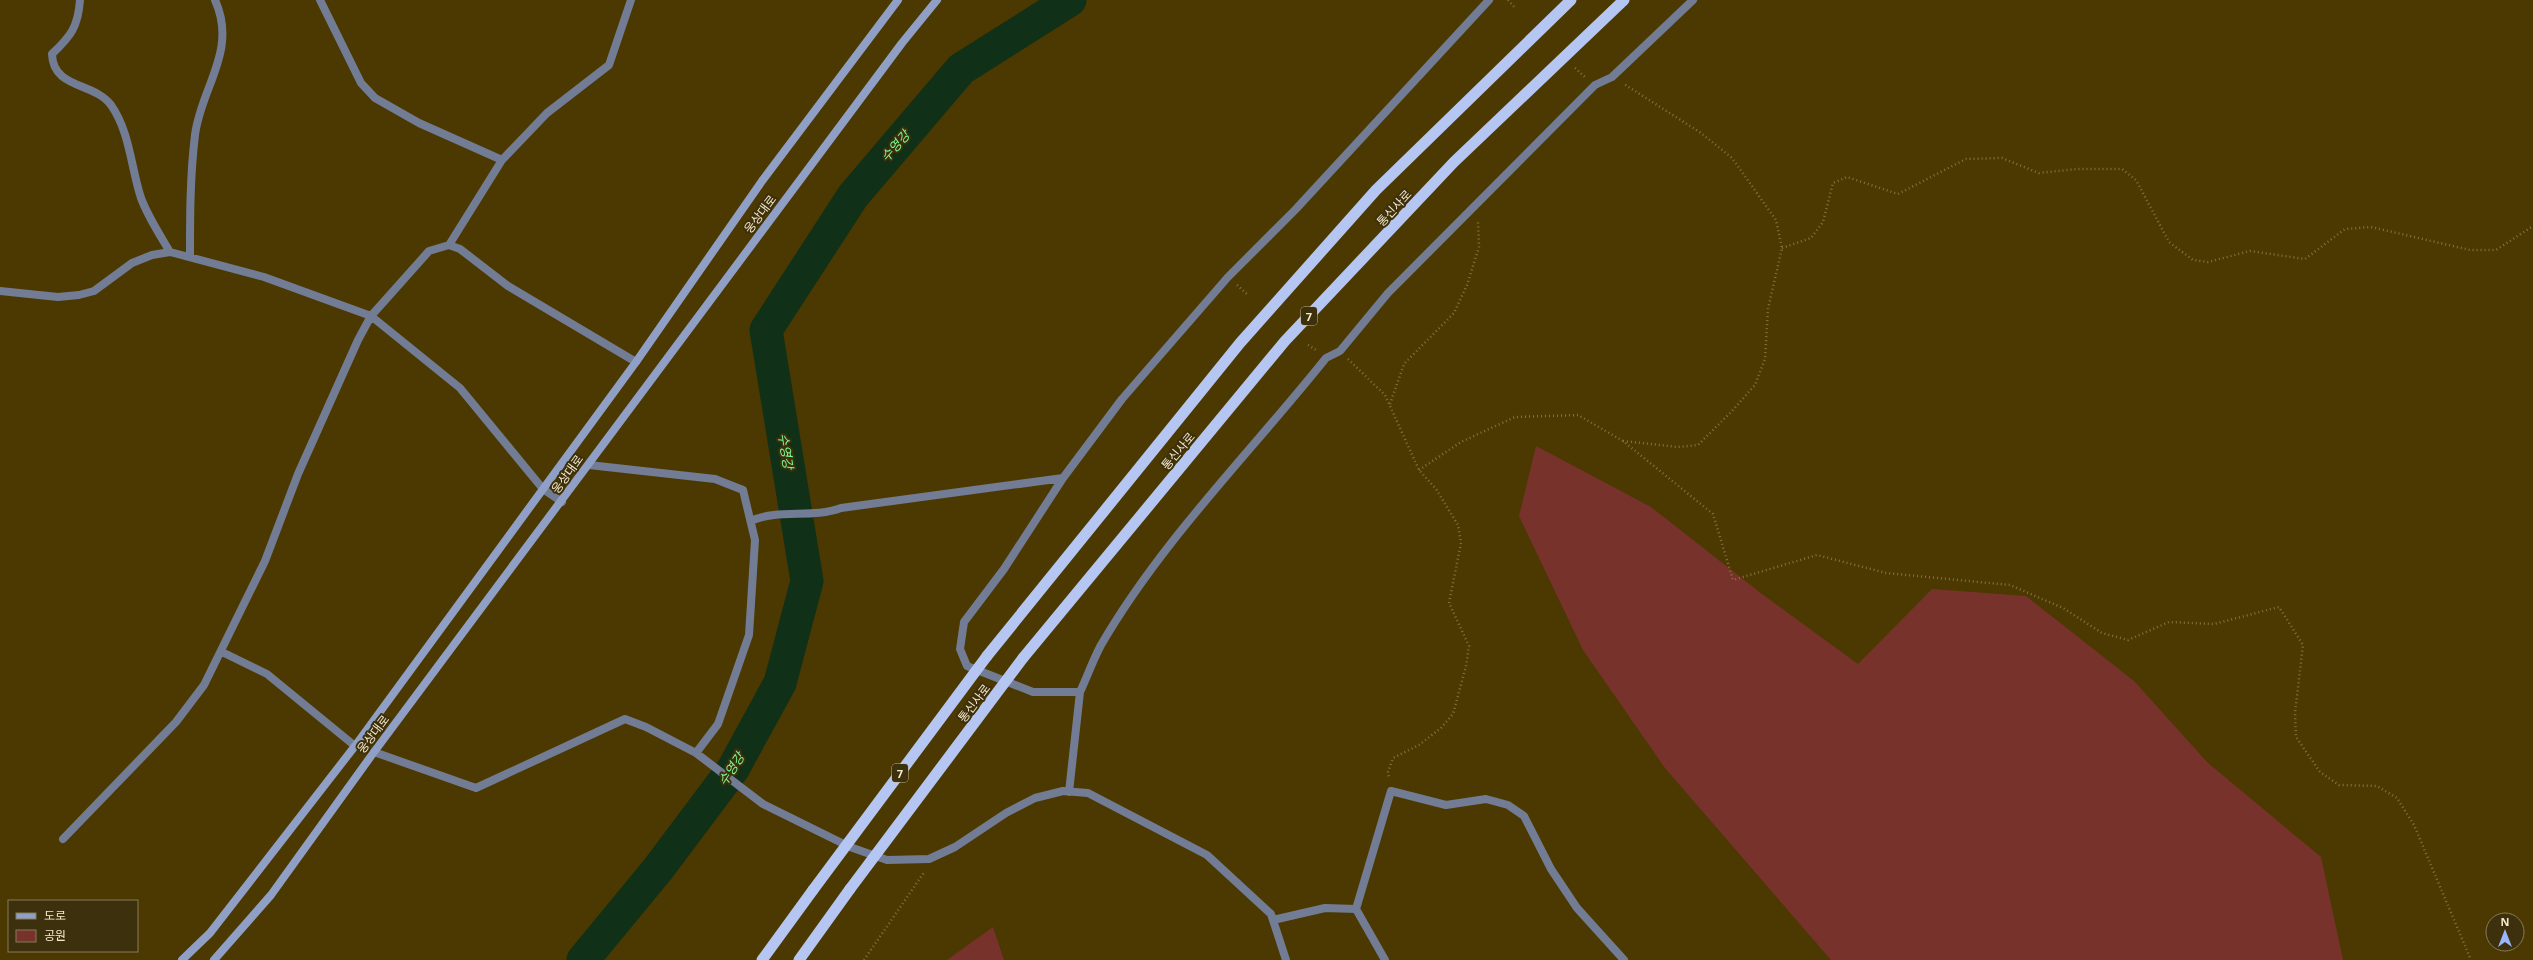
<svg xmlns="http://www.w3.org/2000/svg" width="2533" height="960" font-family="'Open Sans','Noto Sans KR',sans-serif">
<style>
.green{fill:#77322b}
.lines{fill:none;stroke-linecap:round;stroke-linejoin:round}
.river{stroke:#103117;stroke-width:33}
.path{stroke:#837241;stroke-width:2.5;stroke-dasharray:1 3;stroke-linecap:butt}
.minor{stroke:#727c95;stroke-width:8}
.secondary{stroke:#8f9fc6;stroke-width:8}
.trunk{stroke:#b5c6f2;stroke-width:11}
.trunk-bridge{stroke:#b5c6f2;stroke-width:11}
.labels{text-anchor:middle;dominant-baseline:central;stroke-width:4;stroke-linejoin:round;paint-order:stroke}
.shield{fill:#3d300d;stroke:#bfb291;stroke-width:1}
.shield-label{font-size:11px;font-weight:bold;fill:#f7e9c9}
.street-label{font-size:12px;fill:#f7e9c9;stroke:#3d300d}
.water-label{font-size:13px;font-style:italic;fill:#7afd94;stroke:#3d300d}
</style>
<rect width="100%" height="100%" fill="#4c3901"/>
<path class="green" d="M1536 446 1651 507 1762 594 1858 664 1932 589 2026 596 2134 681 2208 763 2321 857 2343 960H1831L1665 768 1583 650 1519 516Z
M993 927 1004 960H947Z"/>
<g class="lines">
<path class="river" d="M583 960 658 869 733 769 780 683 807 581 766 330 853 196 961 69 1070 0"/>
<path class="path" d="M1508 0 1516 9
M1575 68 1585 77
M1782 248 1811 238 1823 222 1833 183 1847 177 1898 194 1966 159 2002 158 2039 173 2077 169H2122L2136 180 2169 242 2193 260 2208 262 2250 251 2305 259 2345 229 2371 227 2470 250H2496L2533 226
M1237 285 1247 294
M1308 345 1316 350
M1348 359 1385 395 1419 470 1436 489 1458 525 1461 543 1449 603 1469 646 1466 666 1453 714 1441 728 1419 745 1393 758 1388 772 1389 778
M1390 404 1404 364 1454 313 1467 285 1479 247 1478 222
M1623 441 1678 447 1698 445 1732 411 1755 385 1765 359 1768 309 1782 248 1776 220 1732 158 1701 133 1624 84
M1419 470 1461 442 1515 417 1578 415 1623 441 1713 514 1733 580 1817 555 1886 573 2010 585 2063 608 2102 633 2128 640 2169 622 2214 624 2279 607 2303 645 2295 713 2296 737 2320 772 2339 785 2377 786 2397 798 2414 825 2471 960
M864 960 925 871"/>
<path class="minor" d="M80 0C78 27 71 36 52 54 53 89 94 82 111 105 130 132 131 168 141 198 148 217 160 235 170 252
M320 0 361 83 375 98 419 123 502 160
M449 245 502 160 547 113 609 65 631 0
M190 257C190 216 190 176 195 135 201 87 238 51 215 0
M0 291 58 297 79 295 94 291 132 263 152 255 170 252 264 277 371 316 460 388 543 489 562 502
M1063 478 1004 569 964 622 960 649 967 666 1033 692H1080C1087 677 1093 660 1101 645 1162 540 1251 452 1326 358L1340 351 1388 293 1595 85 1612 77 1693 0
M751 521C779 508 812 519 841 508L1063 478 1122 399 1228 277 1295 210 1489 0
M222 652 267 674 355 746
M374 752 476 788 625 719 646 727 696 753 718 724 749 635 755 540 743 490 715 479 589 465
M696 753 763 804 850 847 887 860 929 859 955 847 1006 813 1035 798 1063 791 1088 793 1207 855 1271 914 1286 960
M1069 792 1080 692
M63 839 176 722 204 685 265 561 298 474 358 340 371 316 429 251 449 245 460 249 508 286 636 362
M1273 920 1325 908 1356 909
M1385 960 1356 909 1391 791 1446 805 1486 799 1508 805 1524 816 1551 869 1577 908 1624 960"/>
<path class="secondary" d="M182 960 210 933 355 746 636 362 762 181 898 0
M214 960 271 895 374 752 902 43 937 0"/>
<path class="trunk" d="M987 656 1240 343 1376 190 1571 0
M1023 658 1285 341 1454 162 1624 0
M762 960 813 890
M799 960 850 889"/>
<path class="trunk-bridge" d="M850 889 1023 658
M813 890 987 656"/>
</g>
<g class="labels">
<g class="shield">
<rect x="1301" y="307" width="16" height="18" rx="3"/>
<rect x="892" y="764" width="16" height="18" rx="3"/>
</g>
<g class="shield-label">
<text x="1309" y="316">7</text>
<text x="900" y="773">7</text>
</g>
<g class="street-label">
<text transform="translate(1394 208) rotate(-47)">통신사로</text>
<text transform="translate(760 214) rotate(-53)">웅상대로</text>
<text transform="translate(1178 451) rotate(-50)">통신사로</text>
<text transform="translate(567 474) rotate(-54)">웅상대로</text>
<text transform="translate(974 703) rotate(-53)">통신사로</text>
<text transform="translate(373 734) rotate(-53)">웅상대로</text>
</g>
<g class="water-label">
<text transform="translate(895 146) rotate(-49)">수영강</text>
<text transform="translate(786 451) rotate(81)">수영강</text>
<text transform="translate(731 769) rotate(-57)">수영강</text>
</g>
</g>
<rect x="8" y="900" width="130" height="52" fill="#3d300d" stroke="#877a58"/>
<rect x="16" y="913" width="20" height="6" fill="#8f9fc6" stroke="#877a58"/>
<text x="44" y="920" font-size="12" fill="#f7e9c9">도로</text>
<rect x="16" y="930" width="20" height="12" fill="#77322b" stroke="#877a58"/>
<text x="44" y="940" font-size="12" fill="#f7e9c9">공원</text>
<g transform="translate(2505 932)"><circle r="19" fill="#3d300d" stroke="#877a58"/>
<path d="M0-3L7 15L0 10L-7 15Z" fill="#9ab5fd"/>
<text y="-6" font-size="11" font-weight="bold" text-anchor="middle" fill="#f7e9c9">N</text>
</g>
</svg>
